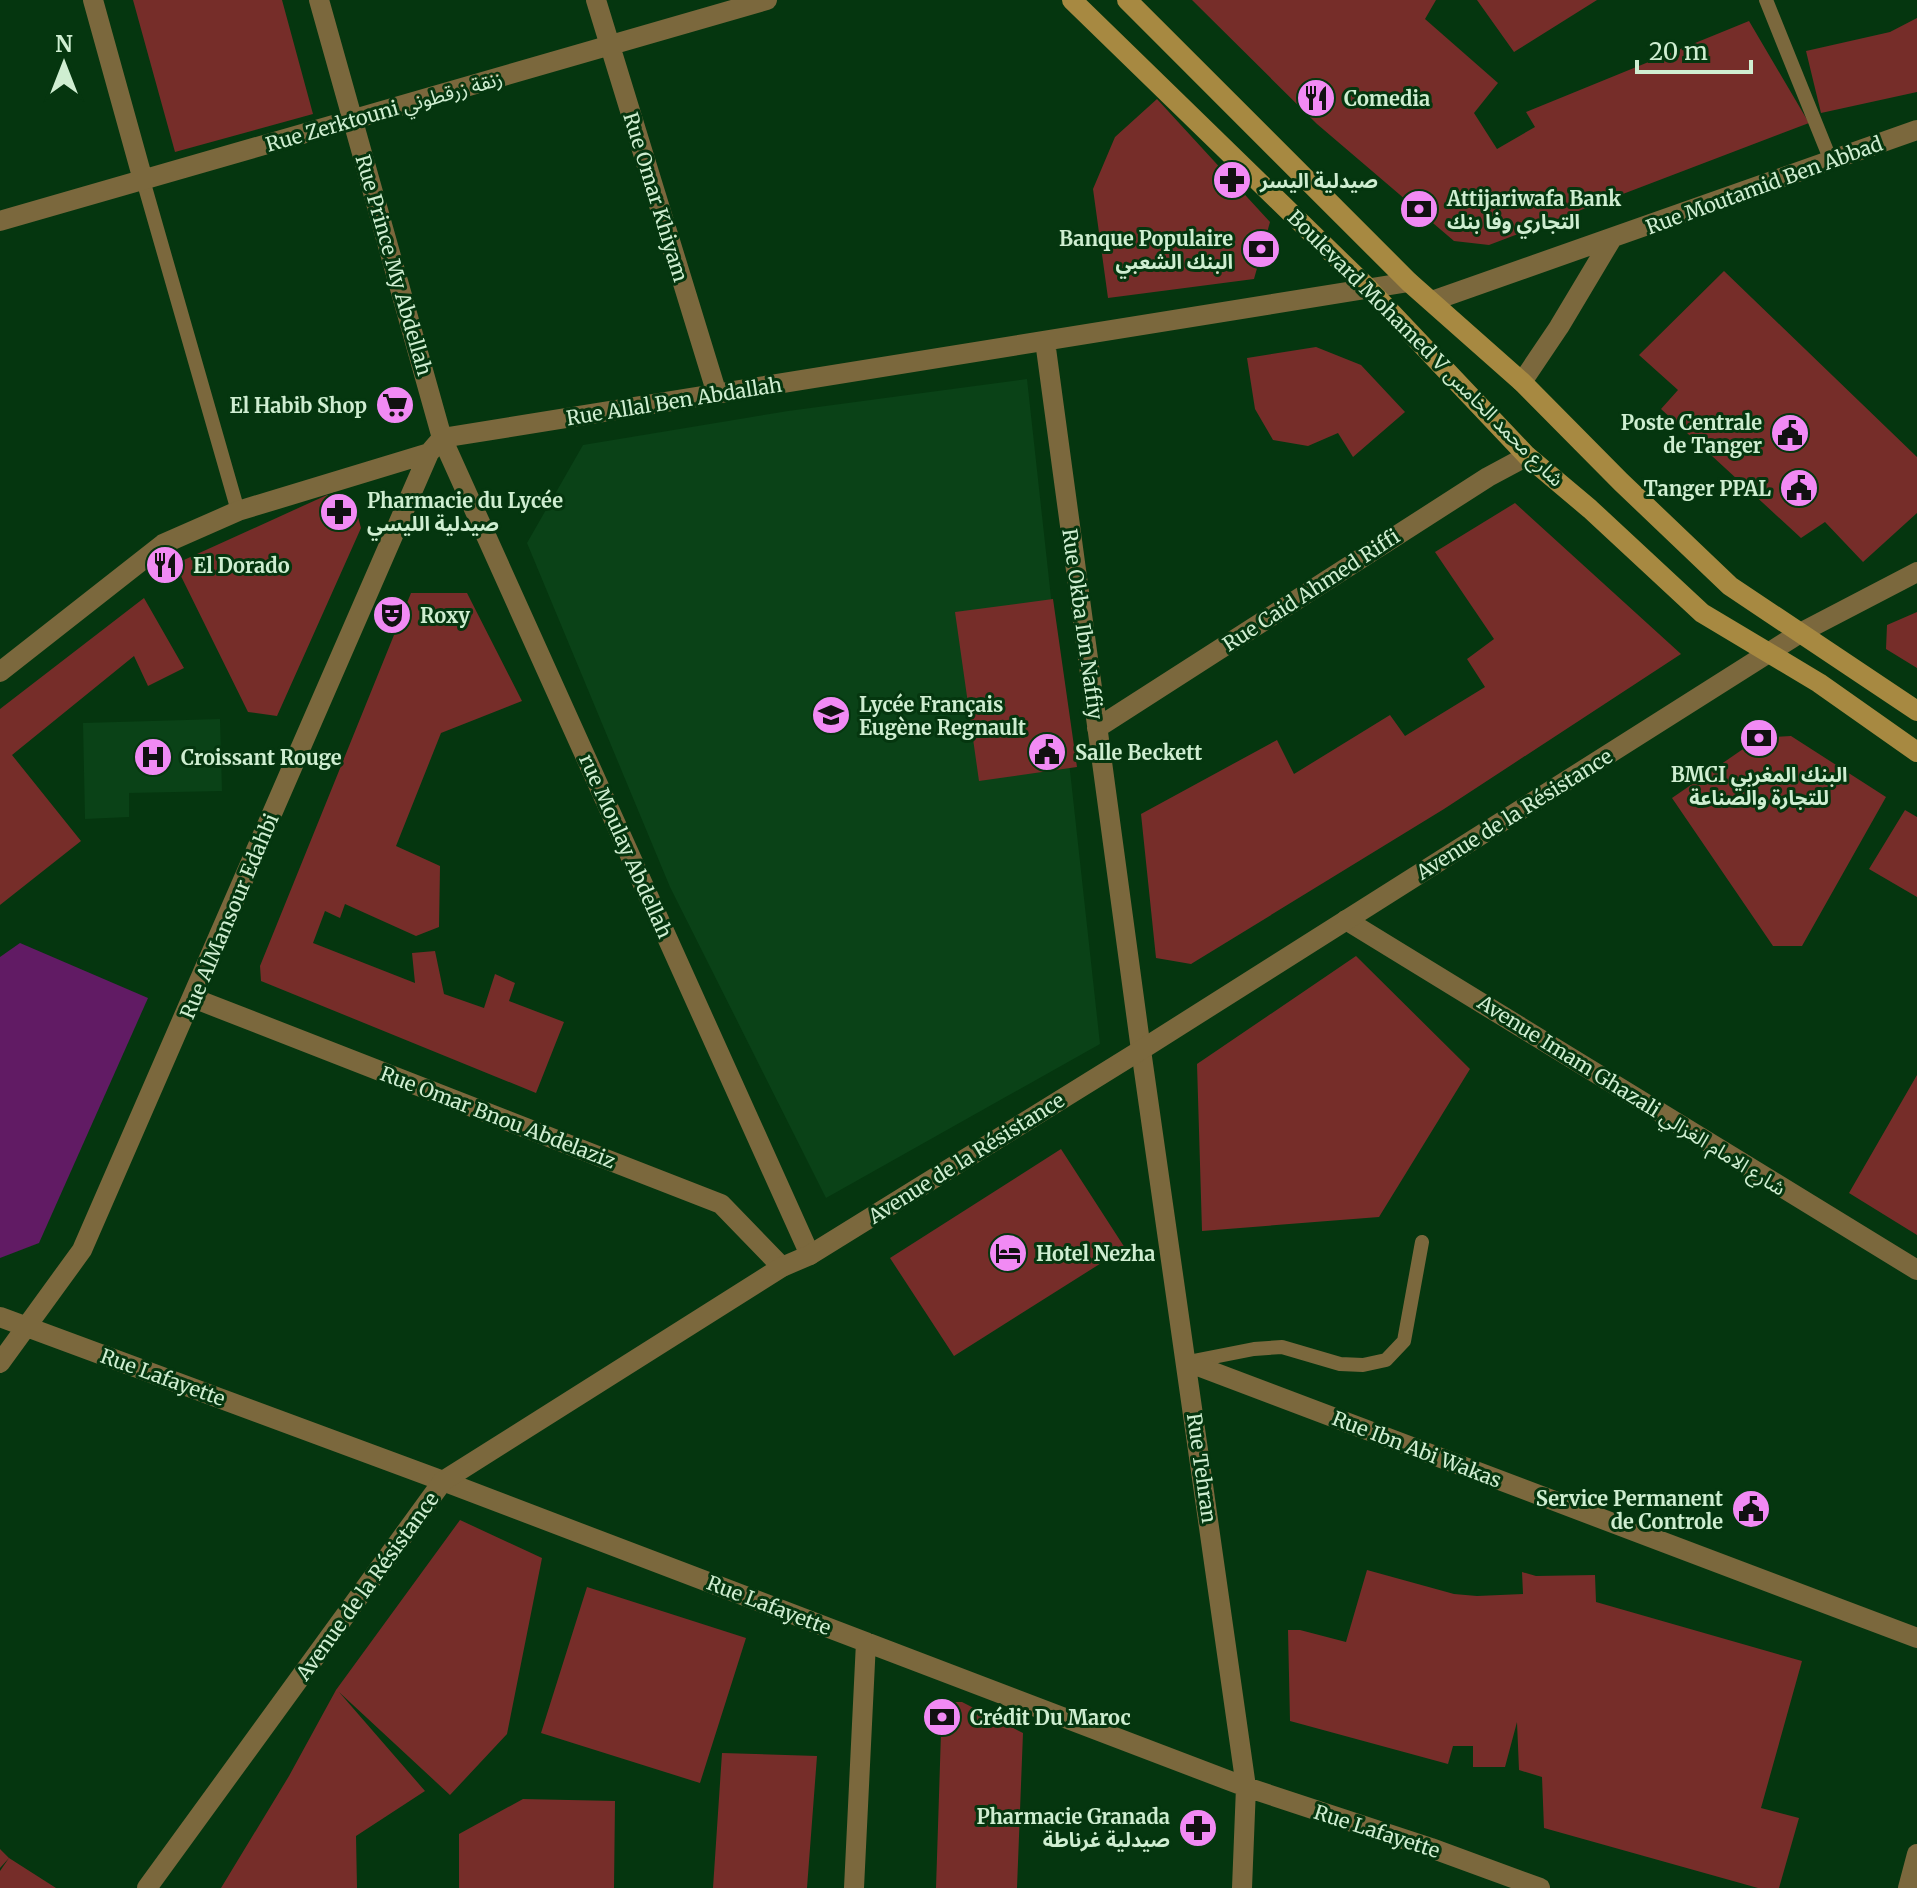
<svg xmlns="http://www.w3.org/2000/svg" width="1917" height="1888" font-family="Merriweather,'Noto Sans Arabic',serif">
<style>
.built{fill:#0a4217}
.green{fill:#611b64}
.building{fill:#762d29}
.lines{fill:none;stroke-linecap:round;stroke-linejoin:round}
.service{stroke:#7b683d;stroke-width:14}
.minor{stroke:#7b683d;stroke-width:20}
.tertiary{stroke:#7b683d;stroke-width:20}
.secondary{stroke:#a78941;stroke-width:20}
.labels{text-anchor:middle;dominant-baseline:central;stroke-width:6;stroke-linejoin:round;paint-order:stroke}
.poi-label{font-size:20px;font-weight:bold;fill:#cfeed1;stroke:#05360f;text-anchor:start}
.street-label{font-size:20px;fill:#cfeed1;stroke:#05360f}
</style>
<rect width="100%" height="100%" fill="#05360f"/>
<path class="built" d="M1027 379 1100 1044 826 1198 670 887 527 543 583 445 788 411Z
M220 719 222 791 129 793V817L85 819 83 723Z"/>
<path class="green" d="M20 943 148 998 39 1243 0 1258V957Z"/>
<path class="building" d="M133 0H282L313 114 175 152Z
M1192 0H1436L1425 19 1498 83 1474 113 1497 149 1535 127 1526 112 1749 21 1809 123 1489 245 1454 241 1317 124Z
M1477 0H1597L1514 52Z
M1917 18V92L1821 113 1806 51 1890 32Z
M1157 99 1270 222 1254 279 1108 298 1093 189 1115 137Z
M1724 271 1917 457V513L1863 562 1825 522 1801 538 1661 409 1678 390 1639 355Z
M1316 347 1361 365 1405 412 1353 457 1338 433 1308 446 1273 440 1255 409 1247 358Z
M327 495 353 499 361 528 277 716 248 712 175 564Z
M1515 503 1681 654 1444 809 1191 964 1156 958 1141 814 1277 740 1294 774 1390 715 1405 736 1485 687 1467 659 1494 639 1435 552Z
M411 593H467L522 701 441 733 396 846 440 866 439 927 416 936 345 904 340 918 325 911 313 943 415 983 412 953 435 951 444 994 484 1008 495 974 515 983 509 1001 564 1022 536 1093 261 981 260 966Z
M144 598 184 668 148 686 134 656 12 755 81 841 0 905V709Z
M1053 599 1077 767 979 781 955 612Z
M1917 612V668L1886 649 1887 625Z
M1791 736 1886 797 1802 946H1773L1672 798 1759 738Z
M1905 810 1917 817V897L1869 869Z
M1356 956 1470 1069 1379 1217 1202 1231 1197 1064Z
M1917 1075V1235L1849 1193Z
M1061 1149 1125 1248 954 1356 890 1258Z
M460 1520 542 1558 507 1734 450 1795 339 1692 425 1791 356 1836 357 1888H221L289 1776 336 1690Z
M1367 1570 1454 1594 1477 1596 1523 1594 1522 1572 1536 1576 1595 1575 1596 1602 1802 1661 1761 1808 1799 1818 1779 1888H1758L1544 1828 1542 1777 1519 1770 1517 1722 1505 1767H1473V1746H1453L1448 1764 1290 1721 1288 1630H1300L1346 1642Z
M587 1587 746 1638 700 1783 541 1733Z
M942 1702H962L1023 1733 1017 1888H936Z
M722 1753 817 1756 807 1888H713Z
M523 1799 615 1801 614 1888H459V1834Z
M0 1849 9 1858 56 1888H0V1871L9 1858 0 1868Z"/>
<g class="lines">
<path class="service" d="M1766 0 1831 161
M143 180 238 511
M1188 1362 1254 1349 1282 1347 1340 1364 1363 1365 1386 1360 1404 1341 1422 1242"/>
<path class="minor" d="M93 0 143 180
M319 0 442 438 810 1255
M596 0 717 394
M0 221 767 0
M1432 301 1917 130
M1045 341 1141 1050 1246 1787 1242 1888
M1522 382 1559 327 1611 240
M1800 633 1917 572
M0 672 163 544 238 511 429 453 442 438 1409 282
M1097 728 1488 477 1527 456
M1346 920 1917 1270
M193 998 721 1204 782 1267
M0 1317 443 1481 1246 1787 1431 1848 1540 1888
M1187 1362 1917 1638
M0 1363 82 1250 429 453
M854 1888 866 1642
M1908 1888 1917 1854"/>
<path class="tertiary" d="M147 1888 443 1481 782 1267 810 1255 1141 1050 1800 633"/>
<path class="secondary" d="M1072 0 1369 289 1527 456 1590 509 1702 613 1819 683 1917 752
M1127 0 1409 282 1522 382 1621 482 1730 586 1917 711"/>
</g>
<defs>
<symbol id="restaurant-disc" viewBox="-11 -11 22 22"><circle r="9.5" fill="#f18af4" stroke="#05360f"/><path d="M-5-6h1v4h1v-4h1v4h1v-4h1v5L-1.5 .5V6h-2V.5L-5-1ZM5-6V6H3V1.5H1.5Q1.5-4 5-6Z" fill="#111"/></symbol>
<symbol id="pharmacy-disc" viewBox="-11 -11 22 22"><circle r="9.5" fill="#f18af4" stroke="#05360f"/><path d="M-2-6h4v4h4v4h-4v4h-4v-4h-4v-4h4Z" fill="#111"/></symbol>
<symbol id="bank-disc" viewBox="-11 -11 22 22"><circle r="9.5" fill="#f18af4" stroke="#05360f"/><path d="M-6-4H6V4H-6ZM0-2.3a2.3 2.3 0 1 0 0 4.6a2.3 2.3 0 1 0 0-4.6Z" fill="#111"/></symbol>
<symbol id="supermarket-disc" viewBox="-11 -11 22 22"><circle r="9.5" fill="#f18af4" stroke="#05360f"/><path d="M-6-5.5h2.5l.6 2H6L4.5 2H-2.5L-4.4-4H-6ZM-1.5 3.2a1.3 1.3 0 1 0 .1 0ZM3 3.2a1.3 1.3 0 1 0 .1 0Z" fill="#111"/></symbol>
<symbol id="civic-disc" viewBox="-11 -11 22 22"><circle r="9.5" fill="#f18af4" stroke="#05360f"/><path d="M-.6-6.5H3V-4.5H.6V-3L4-1V1h2V6H-6V1h2V-1L-.6-3ZM-1.2 2.5V6h2.4V2.5Z" fill="#111"/></symbol>
<symbol id="theatre-disc" viewBox="-11 -11 22 22"><circle r="9.5" fill="#f18af4" stroke="#05360f"/><path d="M-5-5.5Q0-4 5-5.5V0Q5 5 0 6Q-5 5-5 0ZM-3.3-2.5H-1v1.5H-3.3ZM1-2.5H3.3v1.5H1ZM-2.8 1Q0 5.5 2.8 1Z" fill="#111"/></symbol>
<symbol id="school-disc" viewBox="-11 -11 22 22"><circle r="9.5" fill="#f18af4" stroke="#05360f"/><path d="M0-5L7-2L0 1L-7-2ZM-4 1L0 2.5L4 1V4Q0 6-4 4Z" fill="#111"/></symbol>
<symbol id="hospital-disc" viewBox="-11 -11 22 22"><circle r="9.5" fill="#f18af4" stroke="#05360f"/><path d="M-5-5h3v3.5h4V-5h3V5h-3V1.5h-4V5h-3Z" fill="#111"/></symbol>
<symbol id="hotel-disc" viewBox="-11 -11 22 22"><circle r="9.5" fill="#f18af4" stroke="#05360f"/><path d="M-6-4.5h1.5V1H6V5H4.5V3h-9V5H-6ZM-4 0a1.8 1.8 0 1 1 3.6 0ZM.5 0V-2.5h3Q6-2.5 6 0Z" fill="#111"/></symbol>
</defs>
<g fill-rule="evenodd">
<use href="#restaurant-disc" x="1294" y="76" width="44" height="44"/>
<use href="#pharmacy-disc" x="1210" y="158" width="44" height="44"/>
<use href="#bank-disc" x="1397" y="187" width="44" height="44"/>
<use href="#bank-disc" x="1239" y="227" width="44" height="44"/>
<use href="#supermarket-disc" x="373" y="383" width="44" height="44"/>
<use href="#civic-disc" x="1768" y="411" width="44" height="44"/>
<use href="#civic-disc" x="1777" y="466" width="44" height="44"/>
<use href="#pharmacy-disc" x="317" y="490" width="44" height="44"/>
<use href="#restaurant-disc" x="143" y="543" width="44" height="44"/>
<use href="#theatre-disc" x="370" y="593" width="44" height="44"/>
<use href="#school-disc" x="809" y="693" width="44" height="44"/>
<use href="#bank-disc" x="1737" y="716" width="44" height="44"/>
<use href="#civic-disc" x="1025" y="730" width="44" height="44"/>
<use href="#hospital-disc" x="131" y="735" width="44" height="44"/>
<use href="#hotel-disc" x="986" y="1231" width="44" height="44"/>
<use href="#civic-disc" x="1729" y="1487" width="44" height="44"/>
<use href="#bank-disc" x="920" y="1695" width="44" height="44"/>
<use href="#pharmacy-disc" x="1176" y="1806" width="44" height="44"/>
</g>
<g class="labels">
<g class="poi-label">
<text x="1344" y="98">Comedia</text>
<text x="1260" y="180">صيدلية اليسر</text>
<text x="1447" y="198">Attijariwafa Bank<tspan x="1447" dy="23">التجاري وفا بنك</tspan></text>
<text x="1233" y="238" text-anchor="end">Banque Populaire<tspan x="1233" dy="23">البنك الشعبي</tspan></text>
<text x="367" y="405" text-anchor="end">El Habib Shop</text>
<text x="1762" y="422" text-anchor="end">Poste Centrale<tspan x="1762" dy="23">de Tanger</tspan></text>
<text x="1771" y="488" text-anchor="end">Tanger PPAL</text>
<text x="367" y="500">Pharmacie du Lycée<tspan x="367" dy="23">صيدلية الليسي</tspan></text>
<text x="193" y="565">El Dorado</text>
<text x="420" y="615">Roxy</text>
<text x="859" y="704">Lycée Français<tspan x="859" dy="23">Eugène Regnault</tspan></text>
<text x="1075" y="752">Salle Beckett</text>
<text x="181" y="757">Croissant Rouge</text>
<text x="1759" y="774" text-anchor="middle">BMCI البنك المغربي<tspan x="1759" dy="23">للتجارة والصناعة</tspan></text>
<text x="1036" y="1253">Hotel Nezha</text>
<text x="1723" y="1498" text-anchor="end">Service Permanent<tspan x="1723" dy="23">de Controle</tspan></text>
<text x="970" y="1717">Crédit Du Maroc</text>
<text x="1170" y="1816" text-anchor="end">Pharmacie Granada<tspan x="1170" dy="23">صيدلية غرناطة</tspan></text>
</g>
<g class="street-label">
<text transform="translate(384 111) rotate(-16)">Rue Zerktouni زنقة زرقطوني</text>
<text transform="translate(1764 185) rotate(-20)">Rue Moutamid Ben Abbad</text>
<text transform="translate(656 197) rotate(73)">Rue Omar Khiyam</text>
<text transform="translate(394 265) rotate(74)">Rue Prince My Abdellah</text>
<text transform="translate(1426 348) rotate(45)">Boulevard Mohamed V شارع محمد الخامس</text>
<text transform="translate(674 401) rotate(-9)">Rue Allal Ben Abdallah</text>
<text transform="translate(1311 590) rotate(-33)">Rue Caid Ahmed Riffi</text>
<text transform="translate(1083 624) rotate(82)">Rue Okba Ibn Naffiy</text>
<text transform="translate(1514 814) rotate(-32)">Avenue de la Résistance</text>
<text transform="translate(626 846) rotate(66)">rue Moulay Abdellah</text>
<text transform="translate(229 916) rotate(-67)">Rue AlMansour Edahbi</text>
<text transform="translate(1632 1095) rotate(32)">Avenue Imam Ghazali شارع الامام الغزالي</text>
<text transform="translate(498 1117) rotate(21)">Rue Omar Bnou Abdelaziz</text>
<text transform="translate(966 1158) rotate(-32)">Avenue de la Résistance</text>
<text transform="translate(163 1377) rotate(20)">Rue Lafayette</text>
<text transform="translate(1417 1449) rotate(21)">Rue Ibn Abi Wakas</text>
<text transform="translate(1202 1468) rotate(82)">Rue Tehran</text>
<text transform="translate(367 1586) rotate(-54)">Avenue de la Résistance</text>
<text transform="translate(769 1605) rotate(21)">Rue Lafayette</text>
<text transform="translate(1377 1831) rotate(18)">Rue Lafayette</text>
</g>
</g>
<g transform="translate(64 64)" stroke="#05360f" stroke-width="6" paint-order="stroke">
<path d="M0-6L14 30L0 20L-14 30Z" fill="#cfeed1"/>
<text y="-12" font-size="22" font-weight="bold" text-anchor="middle" fill="#cfeed1">N</text>
</g>
<path d="M1637 60v12h114v-12" fill="none" stroke="#cfeed1" stroke-width="4"/>
<text x="1649" y="60" font-size="24" fill="#cfeed1" stroke="#05360f" stroke-width="6" paint-order="stroke">20 m</text>
</svg>
